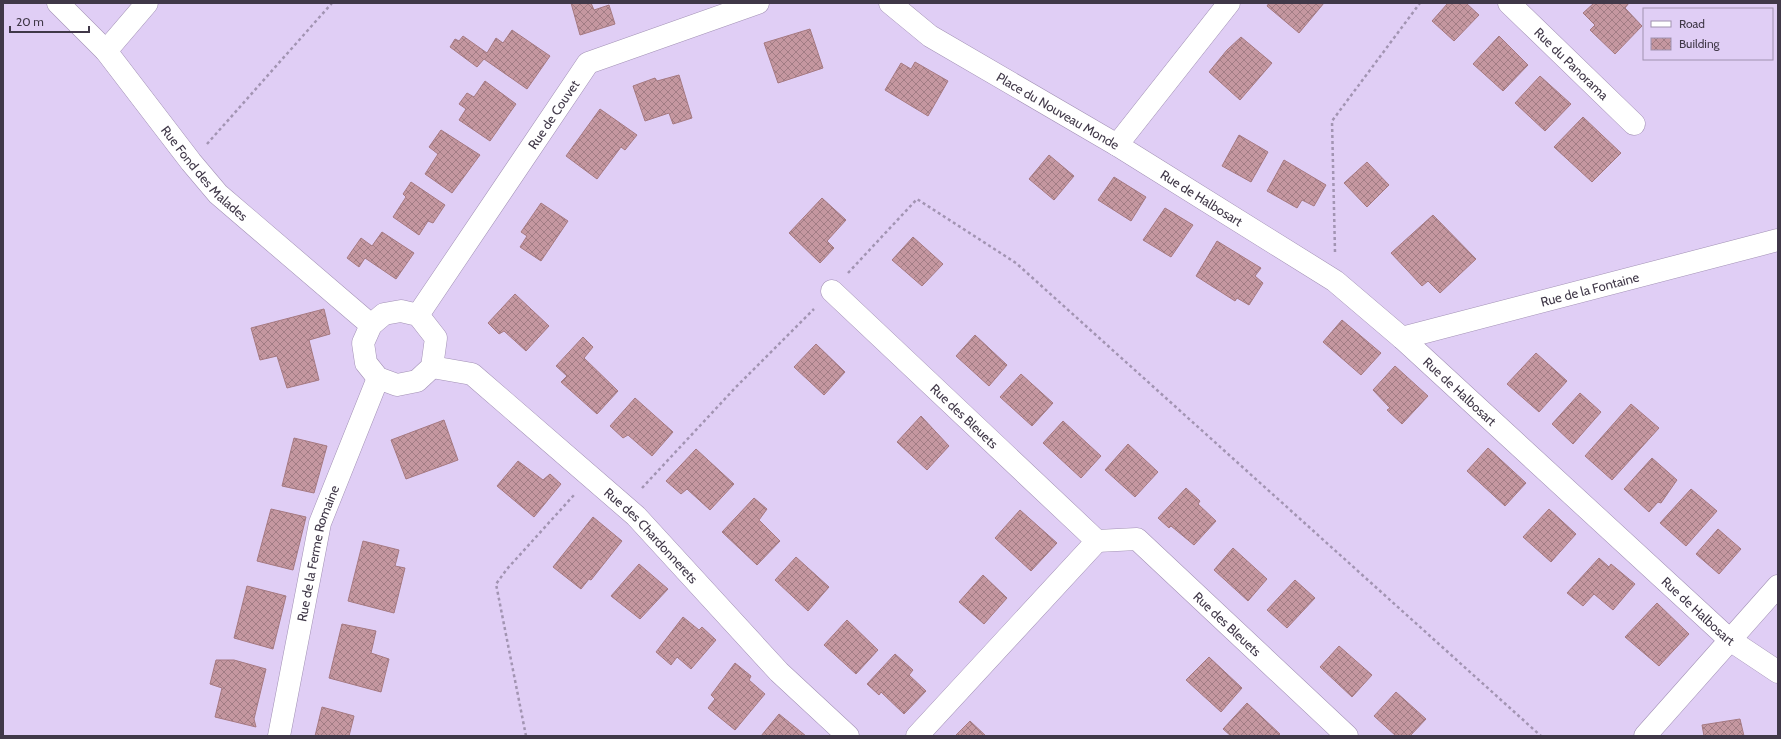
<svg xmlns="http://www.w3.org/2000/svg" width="1781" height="739" font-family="Cabin,sans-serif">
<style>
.building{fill:url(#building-cross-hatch);stroke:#a57981}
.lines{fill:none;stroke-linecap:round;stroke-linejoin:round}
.minor-casing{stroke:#a291b5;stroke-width:23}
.path{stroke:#a294b2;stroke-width:2.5;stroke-dasharray:3 3;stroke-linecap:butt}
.minor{stroke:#fff;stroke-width:22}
.labels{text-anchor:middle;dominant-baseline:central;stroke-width:3;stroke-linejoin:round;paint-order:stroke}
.street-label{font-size:13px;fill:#403848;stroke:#e0cef5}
</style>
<defs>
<pattern id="building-cross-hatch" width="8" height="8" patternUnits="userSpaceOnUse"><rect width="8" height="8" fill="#c597a0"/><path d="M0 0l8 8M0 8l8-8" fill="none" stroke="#a17c84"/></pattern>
</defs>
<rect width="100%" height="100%" fill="#e0cef5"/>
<path class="building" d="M571 3H591L594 10 609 5 615 24 580 35Z
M1269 3H1324L1299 33 1267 6Z
M1448 3H1466L1479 15 1454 41 1432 21Z
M1594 3H1629L1625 8 1642 26 1615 54 1590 30 1595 25 1583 13Z
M810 29 823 68 778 83 764 43Z
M512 30 550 56 527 89 484 59 477 67 450 47 455 39 459 41 463 36 487 53 496 38 503 43Z
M1499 36 1528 65 1503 91 1473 64Z
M1241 37 1272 63 1240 100 1209 72 1227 50Z
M915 62 948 81 928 116 885 90 901 63 911 69Z
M679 75 692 118 673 124 669 113 645 121 633 86 655 78 657 81Z
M1540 76 1571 104 1545 131 1515 103Z
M485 81 516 104 490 141 459 120 466 109 459 104 467 93 474 97Z
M600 109 637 135 625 150 621 147 597 179 566 156Z
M1583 117 1621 153 1592 182 1554 147Z
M441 130 480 155 452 193 425 174 438 154 429 147Z
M1239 135 1268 152 1251 182 1222 166Z
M1049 155 1074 176 1054 200 1029 179Z
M1284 160 1326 185 1314 206 1302 200 1297 208 1267 191Z
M1367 162 1389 185 1367 207 1344 183Z
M1114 177 1146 197 1131 221 1098 200Z
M411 182 445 205 433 223 428 221 419 235 393 217 406 197 403 194Z
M822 198 846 220 827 241 834 248 820 263 789 233Z
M541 203 568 221 541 261 520 247 527 236 521 232Z
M1165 208 1193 225 1171 257 1143 240Z
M1433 215 1476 259 1440 293 1428 281 1422 286 1391 253Z
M382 232 414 253 396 279 365 258 359 267 347 258 361 238 372 246Z
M913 237 943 264 922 286 892 260Z
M1217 241 1261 268 1255 276 1263 283 1249 305 1237 298 1235 301 1196 276Z
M515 294 549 326 526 351 504 331 499 334 488 323Z
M324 309 330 334 309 340 319 380 287 388 277 356 260 360 251 328Z
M1342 320 1381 353 1361 375 1323 342Z
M975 335 1007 365 989 386 956 356Z
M583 337 593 347 584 358 618 391 597 414 561 382 567 376 556 366Z
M816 344 845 372 824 395 794 367Z
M1536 353 1567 381 1539 412 1507 384Z
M1395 366 1428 396 1402 424 1387 410 1390 408 1373 390Z
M1021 374 1053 403 1032 426 1000 397Z
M1580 393 1601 412 1573 444 1552 424Z
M635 398 673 432 652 456 628 435 623 438 610 426Z
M1631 404 1659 428 1612 480 1585 456Z
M921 416 949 446 927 470 897 442Z
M444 420 458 460 406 479 391 440Z
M1063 421 1101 456 1081 478 1043 443Z
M294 438 327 446 314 493 282 486Z
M1128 444 1158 472 1135 497 1105 470Z
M1488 448 1526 483 1505 506 1467 471Z
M696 449 734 484 710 510 687 489 681 494 666 481Z
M1652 458 1677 480 1661 503 1658 502 1649 512 1624 489Z
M518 461 543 480 550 474 561 484 534 517 497 486Z
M1186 488 1200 501 1198 504 1216 521 1194 545 1171 526 1169 528 1158 518Z
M1691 489 1717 511 1686 546 1660 523Z
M754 498 767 509 759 520 780 541 757 565 722 532Z
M271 509 306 517 293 570 257 561Z
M1549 509 1576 534 1551 562 1523 537Z
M1020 510 1057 543 1031 571 995 538Z
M593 517 622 541 591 580 589 579 581 589 553 567Z
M1718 529 1741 549 1719 574 1696 554Z
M363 541 399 550 395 566 405 568 394 613 348 601Z
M1233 548 1267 579 1248 601 1214 570Z
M796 557 829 587 808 611 775 580Z
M1599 558 1609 567 1611 564 1635 584 1613 610 1594 594 1583 606 1567 593Z
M639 564 668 589 640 619 611 596Z
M983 575 1007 598 984 624 959 602Z
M1295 580 1315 598 1287 628 1267 610Z
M247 586 286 596 273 649 234 638Z
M1657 603 1689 634 1659 666 1625 637Z
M683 617 699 630 702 627 716 640 691 669 677 657 671 665 656 652Z
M847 620 878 650 856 674 824 645Z
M342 624 376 631 371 653 389 659 381 692 329 678Z
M1339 646 1372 675 1352 697 1320 667Z
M895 654 913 670 909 675 926 691 904 714 881 692 879 695 867 684Z
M1209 657 1242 688 1221 712 1186 680Z
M216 660H234L266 669 254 719 256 727 215 717 222 688 210 684Z
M735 663 751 676 749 680 765 694 735 730 708 708 715 699 711 695Z
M1396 692 1426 719 1410 736H1396L1374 716Z
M1247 703 1280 734 1277 736H1231L1223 729Z
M322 707 354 716 349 736H315Z
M779 714 806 736H761Z
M1740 719 1744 736H1704L1702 725Z
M970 721 986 736H955Z"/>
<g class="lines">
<defs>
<g id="minor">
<path id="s1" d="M58 3 106 51 191 162 218 194 371 325"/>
<path id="s2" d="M890 3 930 36 1117 145 1335 281 1402 338 1730 640 1778 672"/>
<path id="s3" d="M1509 3 1634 124"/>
<path d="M106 51 147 3"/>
<path d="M1117 145 1229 3"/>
<path id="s4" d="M832 291 1097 541 917 736"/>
<path d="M401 311 418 315 436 338 432 367 417 381 397 385 378 378 366 363 363 343 371 325 384 314Z"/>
<path id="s5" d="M418 315 588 63 758 3"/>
<path id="s6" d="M1402 338 1778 240"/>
<path id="s7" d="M432 367 472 374 636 516 779 672 848 736"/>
<path id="s8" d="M1097 541 1137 539 1347 736"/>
<path id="s9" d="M279 736 320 523 378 378"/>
<path d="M1645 736 1778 586"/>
</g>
</defs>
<use href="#minor" class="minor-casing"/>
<path class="path" d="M207 144 332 3
M1335 252 1332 121 1420 3
M848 273 917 199 1016 263 1541 736
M642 488 736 387 814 309
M526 736 496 584 507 569 574 495"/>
<use href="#minor" class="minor"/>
</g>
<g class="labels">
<g class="street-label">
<text stroke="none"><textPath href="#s3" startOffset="87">Rue du Panorama</textPath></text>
<text stroke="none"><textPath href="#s2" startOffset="200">Place du Nouveau Monde</textPath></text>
<text stroke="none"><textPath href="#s5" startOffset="242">Rue de Couvet</textPath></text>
<text stroke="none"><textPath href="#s1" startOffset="225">Rue Fond des Malades</textPath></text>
<text stroke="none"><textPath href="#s2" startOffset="368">Rue de Halbosart</textPath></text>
<text stroke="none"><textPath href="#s6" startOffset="194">Rue de la Fontaine</textPath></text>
<text stroke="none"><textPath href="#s2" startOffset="692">Rue de Halbosart</textPath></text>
<text stroke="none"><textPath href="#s4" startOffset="182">Rue des Bleuets</textPath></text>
<text stroke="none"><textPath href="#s7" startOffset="282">Rue des Chardonnerets</textPath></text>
<text stroke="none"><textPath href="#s9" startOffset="187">Rue de la Ferme Romaine</textPath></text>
<text stroke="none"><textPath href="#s2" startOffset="1016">Rue de Halbosart</textPath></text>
<text stroke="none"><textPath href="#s8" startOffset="164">Rue des Bleuets</textPath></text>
</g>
</g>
<rect width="1781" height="739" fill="none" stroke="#403848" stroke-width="8"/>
<rect x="1643" y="8" width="130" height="52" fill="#e0cef5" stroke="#a092b0"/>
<rect x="1651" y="21" width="20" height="6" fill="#ffffff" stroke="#a092b0"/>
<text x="1679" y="28" font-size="12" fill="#403848">Road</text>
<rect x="1651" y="38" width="20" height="12" fill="url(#building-cross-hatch)" stroke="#a092b0"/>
<text x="1679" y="48" font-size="12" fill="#403848">Building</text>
<path d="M10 26v6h79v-6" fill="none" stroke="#403848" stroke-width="2"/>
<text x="16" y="26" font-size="12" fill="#403848" stroke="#e0cef5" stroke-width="3" paint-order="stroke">20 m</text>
</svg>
